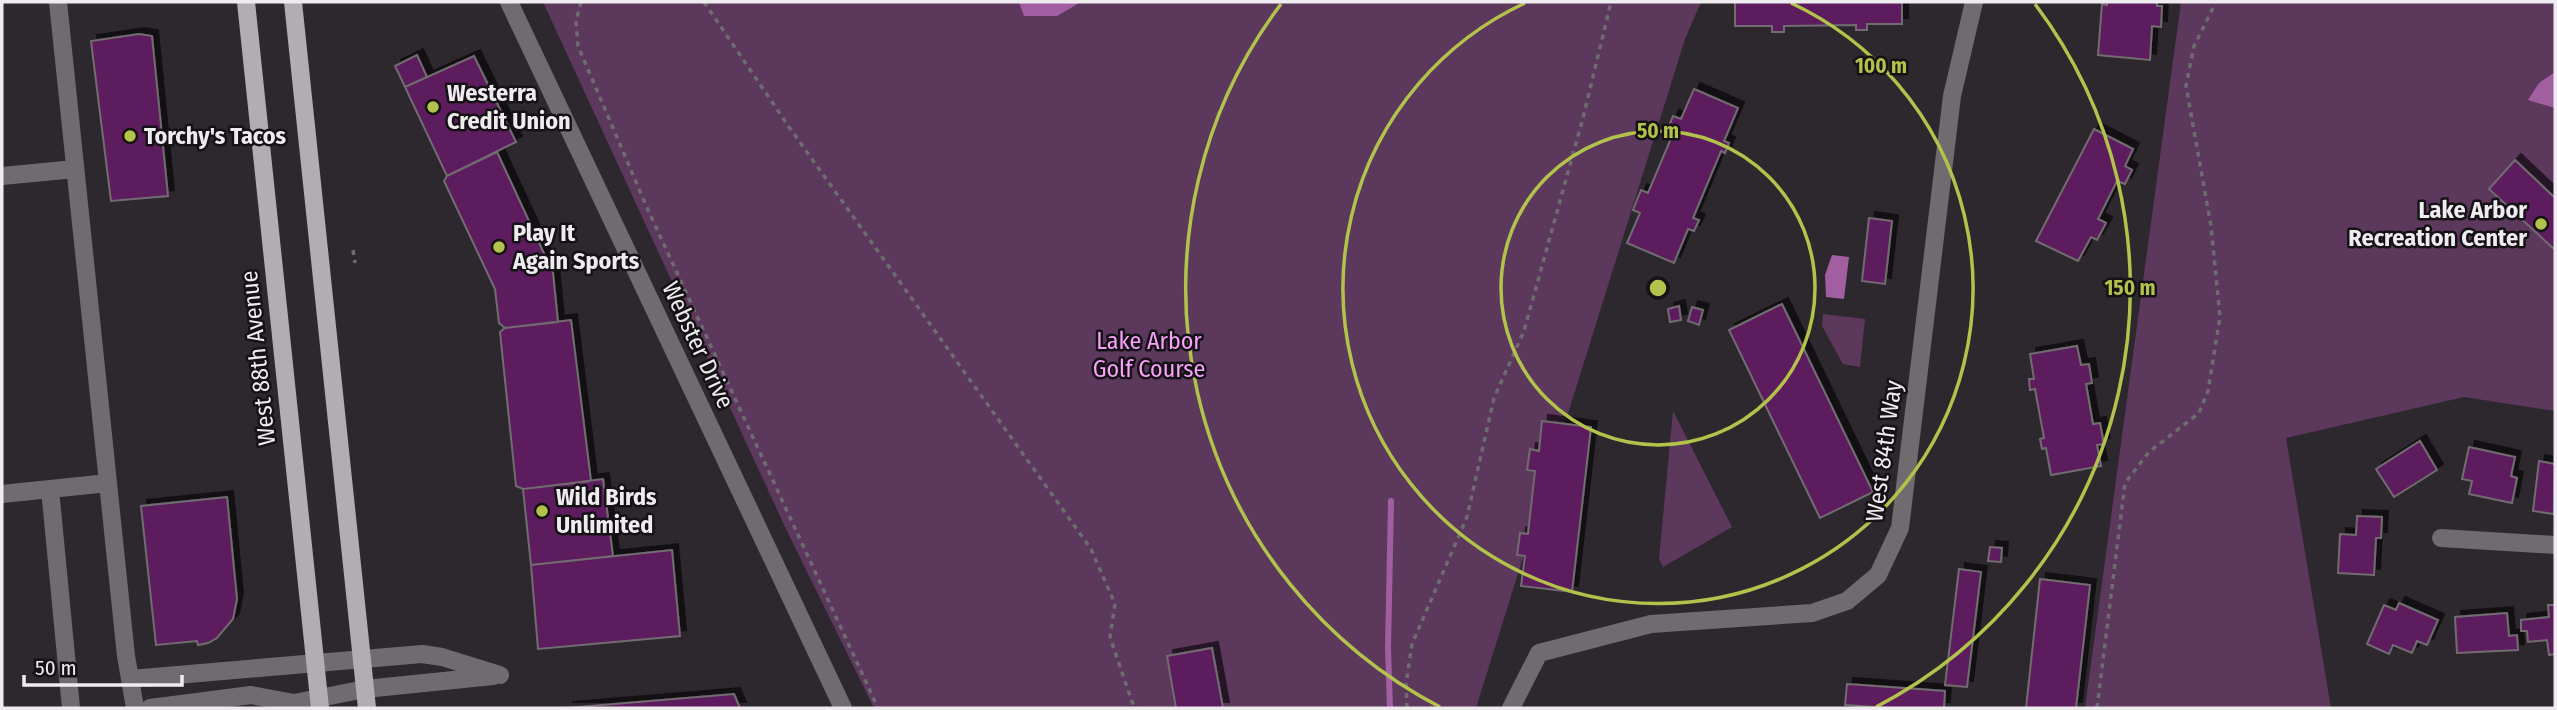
<svg xmlns="http://www.w3.org/2000/svg" width="2557" height="710" font-family="'Fira Sans Condensed',sans-serif">
<style>
.green{fill:#5c385d}
.water{fill:#a15fa2}
.lines{fill:none;stroke-linecap:round;stroke-linejoin:round}
.stream{stroke:#a15fa2;stroke-width:6}
.building{fill:#5b1c5d;stroke:#726c71;stroke-width:2;filter:url(#shadow)}
.path{stroke:#6f6b6f;stroke-width:3.5;stroke-dasharray:5 5;stroke-linecap:butt}
.minor{stroke:#6e6c6e;stroke-width:18}
.major{stroke:#b2adb2;stroke-width:18}
.ring{fill:none;stroke:#b3c24b;stroke-width:3.5}
.poi-dot{fill:#b3c24b;stroke:#141214;stroke-width:2.5}
.labels{text-anchor:middle;dominant-baseline:central;stroke-width:5;stroke-linejoin:round;paint-order:stroke}
.poi-label{font-size:24px;font-weight:bold;fill:#efecef;stroke:#141214;text-anchor:start}
.park-label{font-size:24px;fill:#f8a0fa;stroke:#141214}
.street-label{font-size:24px;fill:#efecef;stroke:#141214}
.centre{fill:#b3c24b;stroke:#141214;stroke-width:3.5}
.ring-label{font-size:21px;text-anchor:middle;font-weight:bold;fill:#b3c24b;stroke:#141214;stroke-width:5;stroke-linejoin:round;paint-order:stroke}
</style>
<defs>
<filter id="shadow"><feDropShadow dx="6" dy="-6" stdDeviation="0" flood-color="#0009"/></filter>
</defs>
<rect width="100%" height="100%" fill="#2d282d"/>
<path class="green" d="M543 2H1701L1685 39 1476 708H874L785 527Z
M2181 2H2555V411L2464 397 2286 438 2331 708H2085Z
M1823 314 1865 319 1860 367 1843 364 1822 326Z
M1673 411 1732 527 1663 567 1659 559Z"/>
<path class="water" d="M1019 2H1081L1057 16H1024Z
M2555 72V108L2528 100 2539 83Z
M1832 255 1849 257 1844 299 1826 297 1825 275Z"/>
<g class="lines">
<path class="stream" d="M1390 708 1388 648 1391 501"/>
</g>
<path class="building" d="M1735 2H1902V24H1867V30H1856V25L1784 26V32H1772V26H1735Z
M2107 2H2157V6H2162L2161 27 2152 26 2150 60 2098 55 2102 4 2107 5Z
M139 34 152 36 168 196 111 201 91 41Z
M417 55 427 77 405 87 395 66Z
M474 56 516 142 447 176 405 87Z
M1694 89 1738 108 1724 141 1729 143 1725 153 1721 151 1693 218 1699 220 1694 231 1688 229 1674 263 1627 243 1640 213 1633 210 1641 190 1648 193 1672 136 1666 133 1673 116 1681 119Z
M2094 129 2133 149 2125 166 2132 170 2125 184 2117 181 2098 219 2106 223 2097 240 2091 237 2078 261 2036 241Z
M497 152 553 273 558 322 505 328 499 323 495 289 444 181 447 176Z
M2515 160 2555 198V250L2489 189Z
M1869 218 1892 221 1885 284 1862 281Z
M1782 304 1873 492 1820 518 1729 330Z
M1679 306 1681 320 1670 322 1668 309Z
M1692 307 1703 310 1699 325 1688 321Z
M571 320 591 481 523 489 516 486 500 332 505 328Z
M2077 346 2081 365 2089 364 2092 383 2086 384 2093 424 2100 423 2104 444 2097 445 2101 466 2051 475 2046 448 2042 449 2040 439 2044 438 2035 389 2030 390 2029 379H2034L2030 354Z
M1542 421 1591 427 1572 592 1521 586 1525 556 1517 555 1519 541 1520 533 1528 534 1535 471 1527 470 1530 449 1539 451Z
M2420 441 2437 470 2394 497 2376 469Z
M2469 447 2515 457 2511 476 2517 478 2512 503 2469 494 2472 481 2462 479Z
M2539 461 2555 464 2554 514 2533 511Z
M603 479 613 556 531 565 523 489Z
M227 497 237 599 233 619 217 638 208 643 198 645 197 641 156 645 141 506Z
M2357 516 2382 517 2381 538H2376L2374 575 2338 573 2340 534 2356 535Z
M1990 547 2002 548 2001 562 1988 561Z
M672 550 680 636 538 649 531 565Z
M1959 569 1981 572 1967 687 1945 685Z
M2040 579 2090 585 2076 708H2026Z
M2399 603 2438 620 2427 645 2417 641 2412 653 2393 645 2389 654 2367 644 2384 605 2396 610Z
M2548 605H2555V654L2549 655 2547 640 2528 642 2527 631H2521V620L2549 617Z
M2507 613 2509 636 2517 635 2518 650 2457 653 2455 617Z
M1212 648 1223 708H1176L1167 656Z
M1847 684 1945 691 1944 708H1890L1845 705Z
M734 694 740 708H566Z"/>
<g class="lines">
<path class="path" d="M581 2 576 21 578 46 648 210 878 708
M704 2 789 127 1091 549 1115 604 1110 637 1132 702 1138 708
M353 250 355 263
M1407 708 1406 684 1412 644 1467 517 1494 398 1524 331 1583 118 1611 2
M2097 708 2125 483 2149 452 2199 413 2208 391 2220 317 2211 226 2186 86 2194 46 2216 2"/>
<path class="minor" d="M58 2 126 656 135 708
M509 2 843 708
M2 176 75 169
M50 489 71 708
M2 494 108 483
M2441 538 2555 545
M130 679 422 654 442 657 500 675
M150 708 251 695 294 703 365 689 493 676
M1511 708 1539 653 1651 624 1812 613 1847 601 1878 575 1900 528 1952 96 1974 2"/>
<path class="major" d="M246 2 320 708
M293 2 367 708"/>
</g>
<g class="ring">
<circle cx="1658" cy="288" r="157"/>
<path d="M1791 3A315 315 0 1 1 1525 3"/>
<path d="M1440 707A472 472 0 0 1 1281 4M2035 4A472 472 0 0 1 1876 707"/>
</g>
<g class="poi-dot">
<circle cx="433" cy="107" r="7"/>
<circle cx="130" cy="136" r="7"/>
<circle cx="2541" cy="224" r="7"/>
<circle cx="499" cy="247" r="7"/>
<circle cx="542" cy="511" r="7"/>
</g>
<g class="labels">
<g class="poi-label">
<text x="447" y="93">Westerra<tspan x="447" dy="28">Credit Union</tspan></text>
<text x="144" y="136">Torchy's Tacos</text>
<text x="2527" y="210" text-anchor="end">Lake Arbor<tspan x="2527" dy="28">Recreation Center</tspan></text>
<text x="513" y="233">Play It<tspan x="513" dy="28">Again Sports</tspan></text>
<text x="556" y="497">Wild Birds<tspan x="556" dy="28">Unlimited</tspan></text>
</g>
<g class="park-label">
<text x="1149" y="341">Lake Arbor<tspan x="1149" dy="28">Golf Course</tspan></text>
</g>
<g class="street-label">
<text transform="translate(698 345) rotate(65)">Webster Drive</text>
<text transform="translate(258 358) rotate(-96)">West 88th Avenue</text>
<text transform="translate(1884 451) rotate(-82)">West 84th Way</text>
</g>
</g>
<circle cx="1658" cy="288" r="10" class="centre"/>
<g class="ring-label">
<text x="1881" y="73">100 m</text>
<text x="1658" y="138">50 m</text>
<text x="2130" y="295">150 m</text>
</g>
<rect width="2557" height="710" fill="none" stroke="#efecef" stroke-width="7"/>
<path d="M24 675v10h158v-10" fill="none" stroke="#efecef" stroke-width="3.5"/>
<text x="35" y="675" font-size="21" fill="#efecef" stroke="#141214" stroke-width="5" paint-order="stroke">50 m</text>
</svg>
